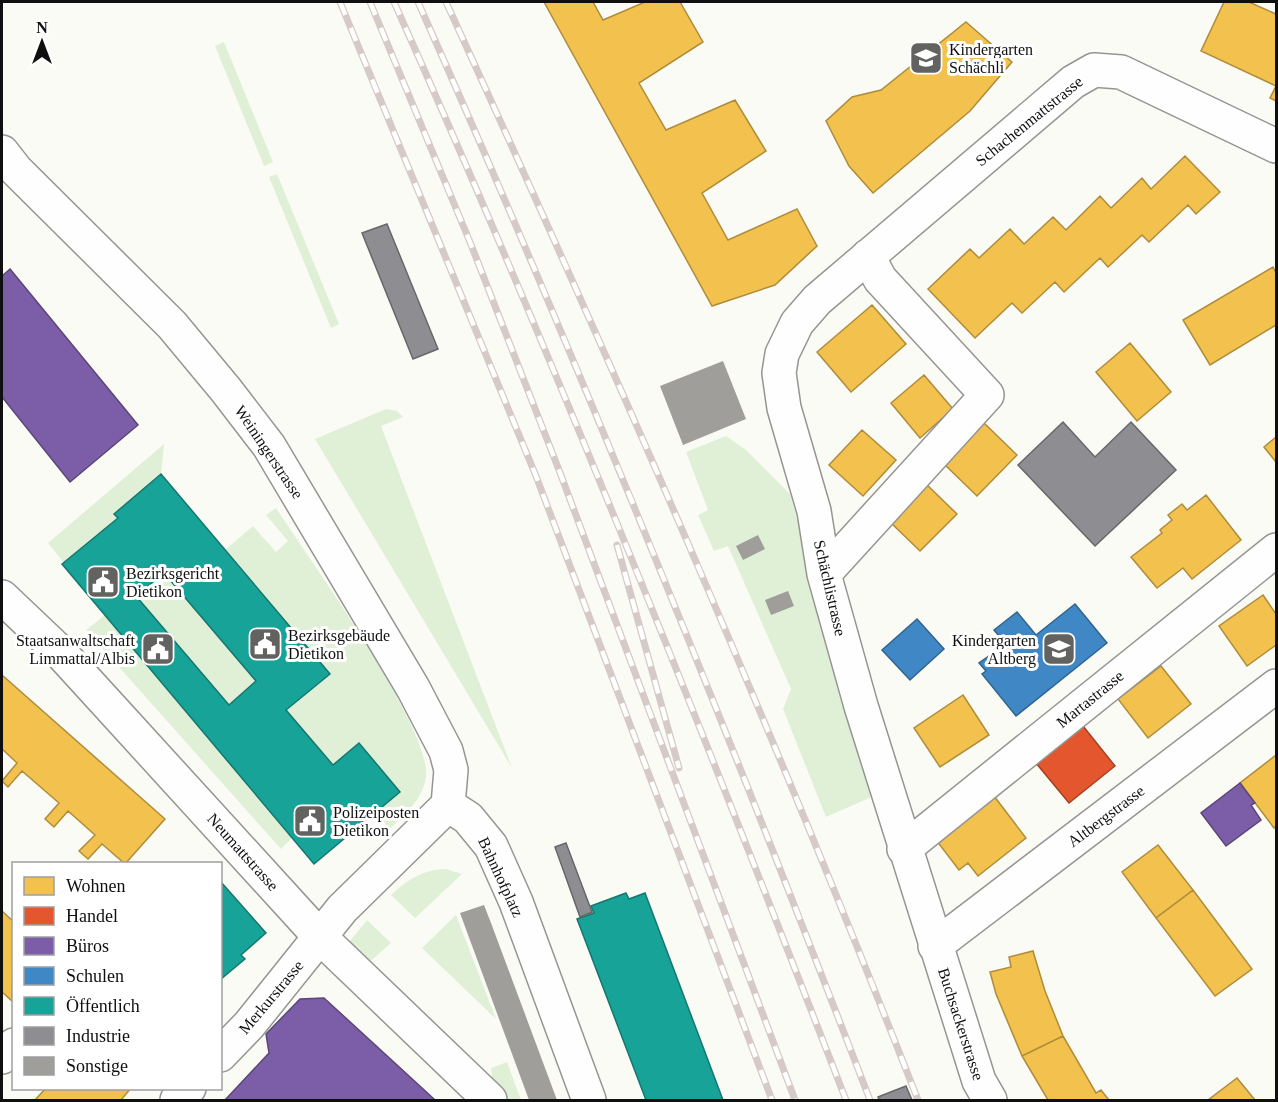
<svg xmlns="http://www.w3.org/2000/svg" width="1278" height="1102" font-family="'Times New Roman',serif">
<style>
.green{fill:#e0f0d6}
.homes{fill:#f2c14e;stroke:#ae8c3b;stroke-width:1.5}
.shops{fill:#e4572e;stroke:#a44125;stroke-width:1.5}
.offices{fill:#7b5ea7;stroke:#5b4679;stroke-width:1.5}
.schools{fill:#3f88c5;stroke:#31648e;stroke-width:1.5}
.public{fill:#17a398;stroke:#15776f;stroke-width:1.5;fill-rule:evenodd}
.industry{fill:#8d8d92;stroke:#67676b;stroke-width:1.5}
.building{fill:#9f9e9a}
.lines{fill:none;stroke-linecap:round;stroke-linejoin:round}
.minor-casing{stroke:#959593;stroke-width:36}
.minor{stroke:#fefefe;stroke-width:33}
.rail-casing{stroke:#d6cac6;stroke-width:7}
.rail{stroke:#fff;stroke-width:4.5;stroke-dasharray:14;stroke-linecap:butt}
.labels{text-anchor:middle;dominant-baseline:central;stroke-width:6;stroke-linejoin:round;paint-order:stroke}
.poi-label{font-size:16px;fill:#0f0f0f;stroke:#fff;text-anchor:start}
.street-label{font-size:16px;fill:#0f0f0f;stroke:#fff}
</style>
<rect width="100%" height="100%" fill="#fbfbf5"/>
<path class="green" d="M224 42 273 162 264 166 215 46Z
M277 174 339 324 331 328 269 177Z
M386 409 397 411 403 417 381 426 512 768 315 439Z
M726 436 746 450 790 494 876 795 826 817 783 709 791 689 728 546 714 551 698 515 708 510 686 452Z
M164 444 161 474 115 513 118 518 64 563 48 543Z
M276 508C307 556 432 728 426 777 423 799 405 814 390 829L286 710 330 674 225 550 253 526 276 552 288 541 266 515Z
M164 573 256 681 229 705 136 596Z
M105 615 292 838 281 849 86 630Z
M446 869 462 874 415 918 391 895C407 880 424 869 446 869Z
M456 915 496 1019 422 948Z
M367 920 391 943 365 966 350 948 349 942Z
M507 1062 521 1100H504L494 1091 491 1068Z"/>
<path class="homes" d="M544 2H593L603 20 645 2H680L703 42 639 83 666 130 735 100 766 151 702 193 728 240 797 209 817 246 775 285 712 306Z
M1224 2H1249L1276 14V101L1270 98 1276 86 1201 51Z
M966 22 1012 62 970 111 873 193 849 166 826 121 852 97 881 90Z
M1185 156 1220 192 1196 214 1188 205 1149 242 1142 235 1108 267 1100 258 1064 292 1055 282 1022 313 1012 303 975 338 928 289 970 249 979 258 1010 229 1024 244 1053 217 1066 230 1100 196 1111 208 1142 178 1151 189Z
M1273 267 1276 273V325L1210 365 1183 320Z
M872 305 906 344 851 392 817 352Z
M1130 343 1171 392 1137 421 1096 372Z
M924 375 953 409 920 438 891 403Z
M982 421 1017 455 977 496 941 461Z
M862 430 896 460 863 496 829 465Z
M1276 437V462L1264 447Z
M924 482 957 514 920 551 888 520Z
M1206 495 1241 540 1192 579 1183 568 1157 588 1131 557 1162 533 1160 530 1172 520 1168 515 1182 504 1187 510Z
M1263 595 1276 614V645L1247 666 1219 626Z
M1161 666 1191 704 1148 738 1118 699Z
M2 675 165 819 125 864 102 844 88 859 79 851 95 835 68 811 54 827 45 819 59 803 22 771 8 787 2 781 17 763 2 749Z
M963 695 989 735 940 767 914 728Z
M1276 755V826L1274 828 1240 783Z
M994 796 1026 838 978 876 968 863 959 870 936 840Z
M1158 845 1193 890 1156 918 1122 872Z
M1193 890 1252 969 1215 996 1156 918Z
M2 911 14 922 12 1001 2 992Z
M1033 951 1045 991 1063 1036 1022 1056 996 994 990 972 1011 967 1009 957Z
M1063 1036 1096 1093 1101 1090 1109 1100H1048L1022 1056Z
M1237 1078 1255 1100H1208Z
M46 1088H131L121 1100H35Z"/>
<path class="shops" d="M1083 726 1115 766 1069 803 1036 763Z"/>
<path class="offices" d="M10 269 138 425 70 482 2 397V276Z
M1240 783 1255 803 1251 805 1261 820 1226 846 1201 813Z
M324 998 434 1099 435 1100H225L269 1053 266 1034 300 999Z"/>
<path class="schools" d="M1075 604 1107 643 1016 716 982 674 986 671 979 663 1006 644 994 630 1017 612 1036 635Z
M917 619 944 649 910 680 882 650Z"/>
<path class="public" d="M161 474 330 674 286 710 333 765 359 743 400 792 314 864 62 564 118 518 114 514ZM164 573 256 681 229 705 136 596Z
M221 882 266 933 241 955 245 959 220 980Z
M626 893 629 899 645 893 723 1100H646L577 919 594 913 591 906Z"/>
<path class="industry" d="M387 224 438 349 413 359 362 233Z
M1063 422 1095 457 1131 422 1176 470 1095 546 1018 465Z
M566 843 592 912 580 917 555 847Z
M906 1086 912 1100H879L878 1097Z"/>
<path class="building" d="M723 361 746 419 683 445 660 386Z
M758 535 765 549 743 560 736 546Z
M788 591 794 606 771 615 765 600Z
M484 905 491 923 557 1100H529L460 913Z"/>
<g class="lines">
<defs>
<path id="minor" d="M2 152 16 170 172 325 226 390 269 446 413 688 446 751 451 770 448 805
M824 574 987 395 880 279 868 256
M2 597 61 653 321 938 490 1100
M448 805 468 818 491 846 516 902 589 1100
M904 849 1276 550
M935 946 1276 686
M220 1055 249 1025 342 909 448 805
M2 1057 14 1045
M177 1100 189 1088
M990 1100 979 1081 861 706 824 574 814 511 784 408 779 373 782 354 797 323 817 300 1073 82 1094 70 1121 72 1276 146"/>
</defs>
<use href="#minor" class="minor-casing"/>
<use href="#minor" class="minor"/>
<defs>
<path id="rail" d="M340 2 536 476 772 1100
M370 2 470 242 559 470 795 1100
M394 2C556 363 703 731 846 1100
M418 2C579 363 728 731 870 1100
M446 2C612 364 773 729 918 1100
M617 545 679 768"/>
</defs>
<use href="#rail" class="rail-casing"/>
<use href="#rail" class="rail"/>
</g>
<defs>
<symbol id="school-square" viewBox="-11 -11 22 22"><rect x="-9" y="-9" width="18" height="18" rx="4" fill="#626260" stroke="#fff"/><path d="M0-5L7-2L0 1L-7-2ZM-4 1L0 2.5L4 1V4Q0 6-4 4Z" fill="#fff"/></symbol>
<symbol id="civic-square" viewBox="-11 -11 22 22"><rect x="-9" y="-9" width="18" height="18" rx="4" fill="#626260" stroke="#fff"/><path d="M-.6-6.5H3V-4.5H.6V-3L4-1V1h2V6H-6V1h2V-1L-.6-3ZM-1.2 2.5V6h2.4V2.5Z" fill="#fff"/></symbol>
</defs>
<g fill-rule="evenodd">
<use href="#school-square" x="907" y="39" width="38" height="38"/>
<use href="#civic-square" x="84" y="563" width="38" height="38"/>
<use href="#civic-square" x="246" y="625" width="38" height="38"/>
<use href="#civic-square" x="139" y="630" width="38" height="38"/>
<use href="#school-square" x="1040" y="630" width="38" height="38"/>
<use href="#civic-square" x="291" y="802" width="38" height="38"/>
</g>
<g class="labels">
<g class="poi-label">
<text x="949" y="49">Kindergarten<tspan x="949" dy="18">Schächli</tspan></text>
<text x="126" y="573">Bezirksgericht<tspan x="126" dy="18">Dietikon</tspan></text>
<text x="288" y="635">Bezirksgebäude<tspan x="288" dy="18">Dietikon</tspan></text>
<text x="135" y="640" text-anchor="end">Staatsanwaltschaft<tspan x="135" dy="18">Limmattal/Albis</tspan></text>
<text x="1036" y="640" text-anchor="end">Kindergarten<tspan x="1036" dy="18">Altberg</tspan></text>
<text x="333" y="812">Polizeiposten<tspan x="333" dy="18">Dietikon</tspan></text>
</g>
<g class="street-label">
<text transform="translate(1029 121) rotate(-39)">Schachenmattstrasse</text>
<text transform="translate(269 452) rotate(56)">Weiningerstrasse</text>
<text transform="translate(830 588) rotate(77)">Schächlistrasse</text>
<text transform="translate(1090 699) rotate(-39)">Martastrasse</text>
<text transform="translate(1106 816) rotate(-37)">Altbergstrasse</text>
<text transform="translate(243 852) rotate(48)">Neumattstrasse</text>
<text transform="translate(501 877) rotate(65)">Bahnhofplatz</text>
<text transform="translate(271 997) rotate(-50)">Merkurstrasse</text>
<text transform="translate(961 1024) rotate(72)">Buchsackerstrasse</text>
</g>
</g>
<rect width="1278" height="1102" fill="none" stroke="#0f0f0f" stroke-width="6"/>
<rect x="12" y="862" width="210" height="228" fill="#ffffff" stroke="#9f9f9f" stroke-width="1.5"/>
<rect x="24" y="877" width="30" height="18" fill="#f2c14e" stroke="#9f9f9f" stroke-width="1.5"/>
<text x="66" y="892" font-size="18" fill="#0f0f0f">Wohnen</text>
<rect x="24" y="907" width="30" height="18" fill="#e4572e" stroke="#9f9f9f" stroke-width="1.5"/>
<text x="66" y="922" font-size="18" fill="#0f0f0f">Handel</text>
<rect x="24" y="937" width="30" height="18" fill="#7b5ea7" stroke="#9f9f9f" stroke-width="1.5"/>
<text x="66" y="952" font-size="18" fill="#0f0f0f">Büros</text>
<rect x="24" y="967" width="30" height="18" fill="#3f88c5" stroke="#9f9f9f" stroke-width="1.5"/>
<text x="66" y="982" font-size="18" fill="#0f0f0f">Schulen</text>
<rect x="24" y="997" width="30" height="18" fill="#17a398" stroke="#9f9f9f" stroke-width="1.5"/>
<text x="66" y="1012" font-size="18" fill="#0f0f0f">Öffentlich</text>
<rect x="24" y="1027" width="30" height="18" fill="#8d8d92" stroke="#9f9f9f" stroke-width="1.5"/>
<text x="66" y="1042" font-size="18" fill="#0f0f0f">Industrie</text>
<rect x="24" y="1057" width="30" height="18" fill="#9f9e9a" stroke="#9f9f9f" stroke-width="1.5"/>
<text x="66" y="1072" font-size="18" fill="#0f0f0f">Sonstige</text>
<g transform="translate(42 42)" stroke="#ffffff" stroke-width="4.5" paint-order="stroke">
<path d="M0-4.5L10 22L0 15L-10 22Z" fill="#0f0f0f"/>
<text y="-9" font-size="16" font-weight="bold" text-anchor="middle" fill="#0f0f0f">N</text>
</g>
</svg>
